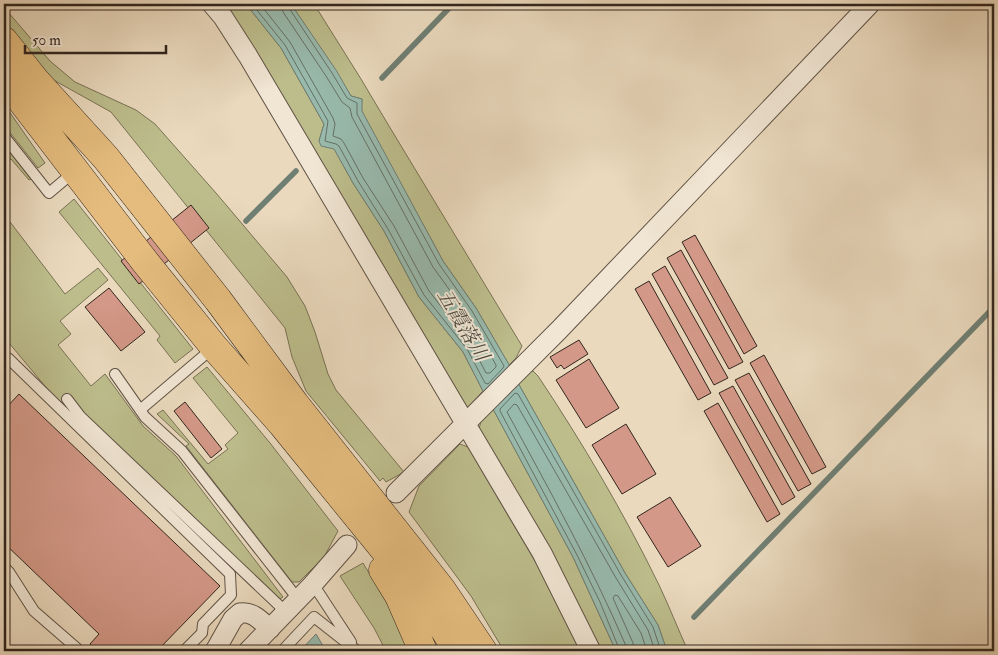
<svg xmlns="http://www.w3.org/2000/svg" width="998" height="655" font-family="'IM FELL Double Pica','Noto Serif JP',serif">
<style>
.green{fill:#bdbd8c;stroke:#787255}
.water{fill:#98baad;stroke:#6f7f74}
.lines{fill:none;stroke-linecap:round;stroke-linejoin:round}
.shore{stroke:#657066;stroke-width:1}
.stream{stroke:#6f7f74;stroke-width:5.5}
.building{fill:#d39887;stroke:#32261e}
.lane-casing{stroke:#605346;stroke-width:12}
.street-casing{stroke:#605346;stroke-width:21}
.highway-casing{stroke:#32261e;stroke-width:29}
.lane{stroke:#f1e6d4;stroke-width:10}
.street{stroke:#f1e6d4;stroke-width:19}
.highway{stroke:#e5bc7e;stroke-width:28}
.labels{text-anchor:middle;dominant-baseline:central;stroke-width:4;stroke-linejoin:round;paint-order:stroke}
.water-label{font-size:20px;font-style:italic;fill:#4c4b42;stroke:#f1e6d4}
</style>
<rect width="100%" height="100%" fill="#ead9bd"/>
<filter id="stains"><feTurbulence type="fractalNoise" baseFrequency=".004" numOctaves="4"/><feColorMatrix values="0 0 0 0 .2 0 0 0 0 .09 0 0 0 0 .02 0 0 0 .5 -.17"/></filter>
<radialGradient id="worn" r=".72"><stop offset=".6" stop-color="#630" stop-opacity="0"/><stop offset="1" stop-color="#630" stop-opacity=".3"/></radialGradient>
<path class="green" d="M4 4H16L8 12 50 61 75 82 136 110 155 124 216 193 287 277 305 306 315 332 328 374 336 390 404 472 386 482 383 478 380 481 306 391 292 357 285 328 111 112 50 78 4 23Z
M222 4H246L281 48 324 124 319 141 334 148 353 183 384 231 419 297 463 352 483 391 468 407 465 406Z
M291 4H314L361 79 386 121 522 346 516 358 509 365 476 308 443 261 361 111 362 99 351 96Z
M4 104 45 163 38 168 4 125Z
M4 145 31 179 29 180 11 159 4 165Z
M74 199 193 349 175 363 157 340 160 336 59 212Z
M4 214 65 294 98 268 108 280 60 321 71 334 58 345 91 386 105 374 143 426 176 456 283 597 278 600 78 408 70 397 60 404 4 337Z
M207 367 270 443 338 531 324 557 299 582H292L186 446 189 444 157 414 163 410 208 464 228 449 225 445 238 433 193 378Z
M533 371 538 376C582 442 624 513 659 585 669 606 678 629 688 651H667L658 625 625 573 518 383 529 372Z
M493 409 573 557 616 651H600L478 433 481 421Z
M460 444 468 447 552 590 582 651H504L471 596 409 512 419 486Z
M363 563 397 620 410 651H386L374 628 340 576Z"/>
<path class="water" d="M246 4H291L336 70 351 96 362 99V111L443 261 476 308 511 368 485 395 463 352 419 297 384 231 353 183 334 149 321 146 319 141 324 124 281 48Z
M518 383 625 573 658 625 667 651H616L573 557 493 409Z
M316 634 326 651H300Z"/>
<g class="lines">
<path class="shore" d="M252 4 285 45 328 121 325 141 336 144 339 146 358 181 388 229 424 295 467 349 485 383 488 384 503 368 504 366 472 311 439 264 357 114V103L347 98 332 73 289 8 288 4
M260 4 290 42 333 118 335 124 333 136 341 139 344 143 363 178 394 226 429 291 472 346 486 373H490L496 367V365L467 314 433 267 352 117 350 108 342 102 326 76 283 12 281 4
M620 651 600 602 577 555 500 411V409L515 393 518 394 621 575 653 627 661 651
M626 651V646C591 565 549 489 507 412L514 404 517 405 616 578 648 630 655 651
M634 651 633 643 613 598 615 595 618 596 641 633 647 651"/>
<path class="stream" d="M382 78 453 4
M246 221 296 171
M694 617 994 307"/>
</g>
<path class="building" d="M191 205 209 228 139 284 121 261Z
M695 235 757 346 744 354 682 242Z
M681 250 743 362 729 369 667 258Z
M665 266 728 378 714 385 652 274Z
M649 281 711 393 698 400 635 289Z
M109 288 145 332 121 351 85 307Z
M579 340 588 354 564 369 561 365 557 368 550 357Z
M764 355 826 467 812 474 750 363Z
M589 359 619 408 586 428 556 380Z
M749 373 811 484 798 491 735 380Z
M733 386 795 497 782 505 719 393Z
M19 394 220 586 157 651H97L90 644 99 634 4 543V410Z
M185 402 222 449 211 458 174 411Z
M718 403 780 514 767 522 704 411Z
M626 424 656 474 622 494 592 445Z
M670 497 701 546 668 567 637 517Z"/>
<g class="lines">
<defs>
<path id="lane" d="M4 136 49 193 75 171
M4 362 8 358 230 574 231 595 203 624 202 633 184 651
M115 374 145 417 182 451 298 599
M67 399 80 416 286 612
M140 410 214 347
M4 567 9 572 34 611 80 651
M313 584 351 642
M282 651 314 617 356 650"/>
<path id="street" d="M212 4 223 17 248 56 542 553 591 651
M396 493 559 330 870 4
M215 651 233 619 240 613C253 611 261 621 270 629
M248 651 313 584 347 545"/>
<path id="highway" d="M4 41 35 80 106 158 218 300 295 404 442 590 483 651
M4 78 146 263 214 347 282 424 426 601 458 651
M383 570 399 596 423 651"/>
</defs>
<use href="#lane" class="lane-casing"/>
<use href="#street" class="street-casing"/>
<use href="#highway" class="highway-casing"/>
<use href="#lane" class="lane"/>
<use href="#street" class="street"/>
<use href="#highway" class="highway"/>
</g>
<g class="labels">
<g class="water-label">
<text transform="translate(463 325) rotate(59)">五霞落川</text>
</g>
</g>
<rect width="998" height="655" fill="none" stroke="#ead9bd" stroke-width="20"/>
<rect x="5" y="5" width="988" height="645" fill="none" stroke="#32261e" stroke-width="2.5"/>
<rect x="10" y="10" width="978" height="635" fill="none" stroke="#32261e"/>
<path d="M25 45v8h141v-8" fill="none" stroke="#32261e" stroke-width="2.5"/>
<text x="32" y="45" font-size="15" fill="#32261e" stroke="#f1e6d4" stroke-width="4" paint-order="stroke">50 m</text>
<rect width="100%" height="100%" filter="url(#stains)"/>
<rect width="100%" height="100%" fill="url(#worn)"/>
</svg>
